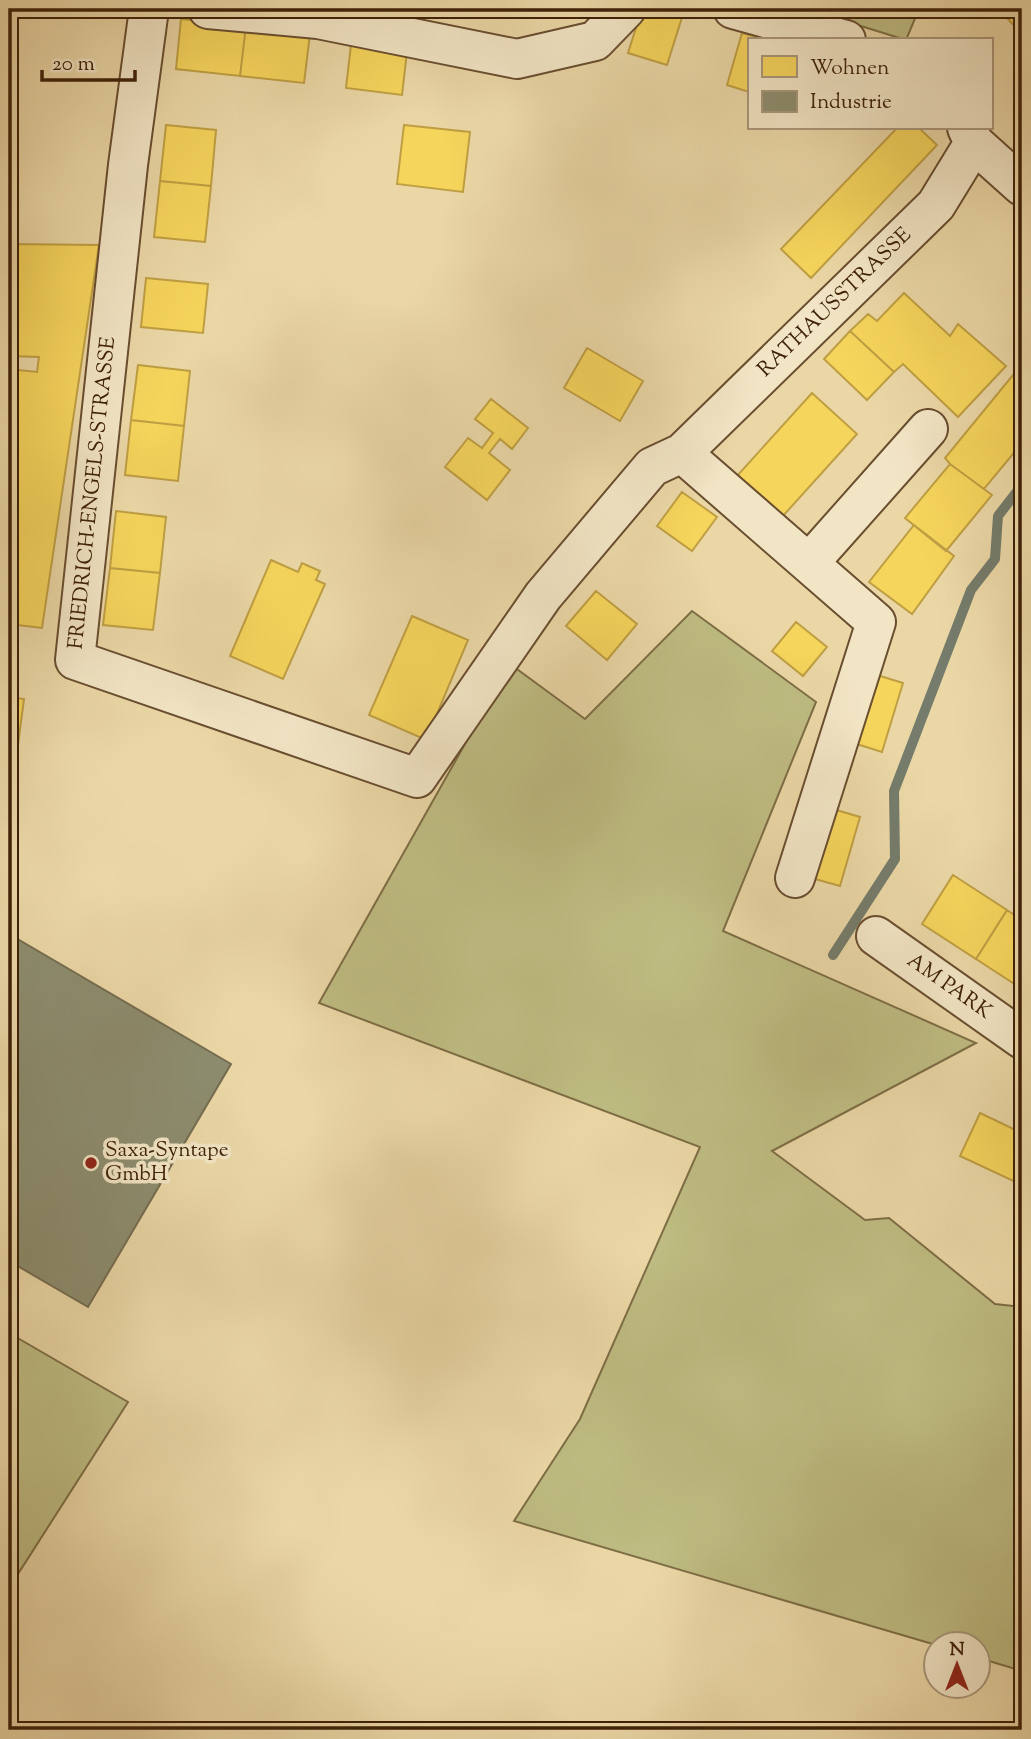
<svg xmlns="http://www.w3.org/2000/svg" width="1031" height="1739" font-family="'Sorts Mill Goudy',serif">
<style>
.green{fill:#bebc82;stroke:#7e6e46;stroke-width:2}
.homes{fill:#f6d55c;stroke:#bf9f43;stroke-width:2}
.industry{fill:#8c8c6e;stroke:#756c50;stroke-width:2}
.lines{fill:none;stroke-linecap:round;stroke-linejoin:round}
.stream{stroke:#757c6b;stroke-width:10}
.minor-casing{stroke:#694e30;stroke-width:42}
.minor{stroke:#f2e5c5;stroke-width:38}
.poi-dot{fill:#8f2418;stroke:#f2e5c5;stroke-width:2.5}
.labels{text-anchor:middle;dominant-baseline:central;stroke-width:7;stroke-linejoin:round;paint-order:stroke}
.street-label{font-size:21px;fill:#3e2109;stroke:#f2e5c5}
.poi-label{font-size:21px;fill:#3e2109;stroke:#f2e5c5;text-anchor:start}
</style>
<rect width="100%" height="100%" fill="#ebd7a6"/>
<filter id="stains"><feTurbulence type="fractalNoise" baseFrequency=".00286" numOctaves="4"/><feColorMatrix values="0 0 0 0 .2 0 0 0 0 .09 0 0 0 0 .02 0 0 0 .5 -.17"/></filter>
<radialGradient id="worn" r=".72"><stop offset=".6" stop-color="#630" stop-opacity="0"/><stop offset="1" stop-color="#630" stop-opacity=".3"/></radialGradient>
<path class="green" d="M806 9H919L906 40Z
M692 611 816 702 723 931 976 1043 772 1151 865 1220 889 1218 995 1304 1022 1307V1671L979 1658 978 1644 936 1645 514 1521 580 1419 700 1147 319 1003 510 664 585 719Z
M9 1333 128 1402 9 1588Z"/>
<path class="homes" d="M642 9H675L684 11 667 65 628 53Z
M1014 9H1022V34L1006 17Z
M181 19 246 26 240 76 176 69Z
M246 26 310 34 304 83 240 76Z
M742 33 768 40H749V92L727 85Z
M352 36 408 43 402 95 346 88Z
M166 125 216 130 211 186 160 181Z
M404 125 470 132 463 192 397 184Z
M897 128H919L937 145 811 278 781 249Z
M160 181 211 186 205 242 154 237Z
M9 244 99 245 42 628 9 624V369L37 372 39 357 10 356Z
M146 278 208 284 203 333 141 327Z
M904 293 950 336 958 324 1006 366 958 417 903 364 894 372 850 331 868 314 877 321Z
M850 331 894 372 867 400 824 359Z
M587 348 643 381 620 421 564 388Z
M1022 364V443L984 489 950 464 945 458Z
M138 365 190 371 184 426 131 420Z
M812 393 857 434 782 517 737 476Z
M491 399 528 428 512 449 500 439 489 453 510 470 487 500 445 467 468 438 482 448 493 433 475 419Z
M131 420 184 426 178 481 125 475Z
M950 464 992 495 946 551 905 518Z
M682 492 717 517 692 551 657 526Z
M116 511 166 517 160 573 110 568Z
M914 525 954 556 912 614 869 582Z
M271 560 298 572 302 563 320 571 316 580 325 584 283 679 230 656Z
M110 568 160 573 153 630 103 625Z
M596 591 637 624 607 660 566 626Z
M412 616 468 640 426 740 369 715Z
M796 622 827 647 803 676 772 651Z
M867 672 903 683 882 752 847 741Z
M9 697 24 699 9 813Z
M823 806 860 817 840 886 804 876Z
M953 875 1007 910 976 959 922 924Z
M1007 910 1022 920V989L976 959Z
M980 1113 1022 1133V1185L960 1156Z"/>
<path class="industry" d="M9 934 231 1064 88 1307 9 1261Z"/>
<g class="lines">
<path class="stream" d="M545 9H554
M833 955 895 859 894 791 971 590 995 559 998 516 1022 485"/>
<defs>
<path id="minor" d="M149 9 128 165 75 660 417 778 543 596 652 467 682 453 936 205 974 143 967 128
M208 9 318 19 517 59 595 41 626 9
M733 9 846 40
M974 143 1022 186
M682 453 876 622 795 878
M809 563 928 429
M876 936 1022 1039"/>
</defs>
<use href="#minor" class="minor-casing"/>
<use href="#minor" class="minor"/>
</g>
<circle class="poi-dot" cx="91" cy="1163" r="7"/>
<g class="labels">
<g class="street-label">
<text transform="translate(835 303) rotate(-44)">RATHAUSSTRASSE</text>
<text transform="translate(93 493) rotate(-84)">FRIEDRICH-ENGELS-STRASSE</text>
<text transform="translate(949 987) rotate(35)">AM PARK</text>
</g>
<g class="poi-label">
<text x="105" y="1151">Saxa-Syntape<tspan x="105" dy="24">GmbH</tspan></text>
</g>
</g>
<rect width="1031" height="1739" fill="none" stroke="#ebd7a6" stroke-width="35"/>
<rect x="10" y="10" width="1010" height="1718" fill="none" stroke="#3e2109" stroke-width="3.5"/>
<rect x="18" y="18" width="996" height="1704" fill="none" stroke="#3e2109" stroke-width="2"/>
<rect x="748" y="38" width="245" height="91" fill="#f2e5c5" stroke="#aa977a" stroke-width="2"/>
<rect x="762" y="56" width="35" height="21" fill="#f6d55c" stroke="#aa977a" stroke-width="2"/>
<text x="810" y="74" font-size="21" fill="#3e2109">Wohnen</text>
<rect x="762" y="91" width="35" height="21" fill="#8c8c6e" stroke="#aa977a" stroke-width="2"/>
<text x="810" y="108" font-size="21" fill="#3e2109">Industrie</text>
<g transform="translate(957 1665)"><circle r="33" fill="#f2e5c5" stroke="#aa977a" stroke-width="2"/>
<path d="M0-5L12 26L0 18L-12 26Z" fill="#8f2418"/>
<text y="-10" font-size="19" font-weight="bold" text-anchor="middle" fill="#3e2109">N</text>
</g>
<path d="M42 70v10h93v-10" fill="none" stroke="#3e2109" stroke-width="3.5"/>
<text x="52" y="70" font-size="21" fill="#3e2109" stroke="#f2e5c5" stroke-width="5" paint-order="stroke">20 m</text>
<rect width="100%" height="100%" filter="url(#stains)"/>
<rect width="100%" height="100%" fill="url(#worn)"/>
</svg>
